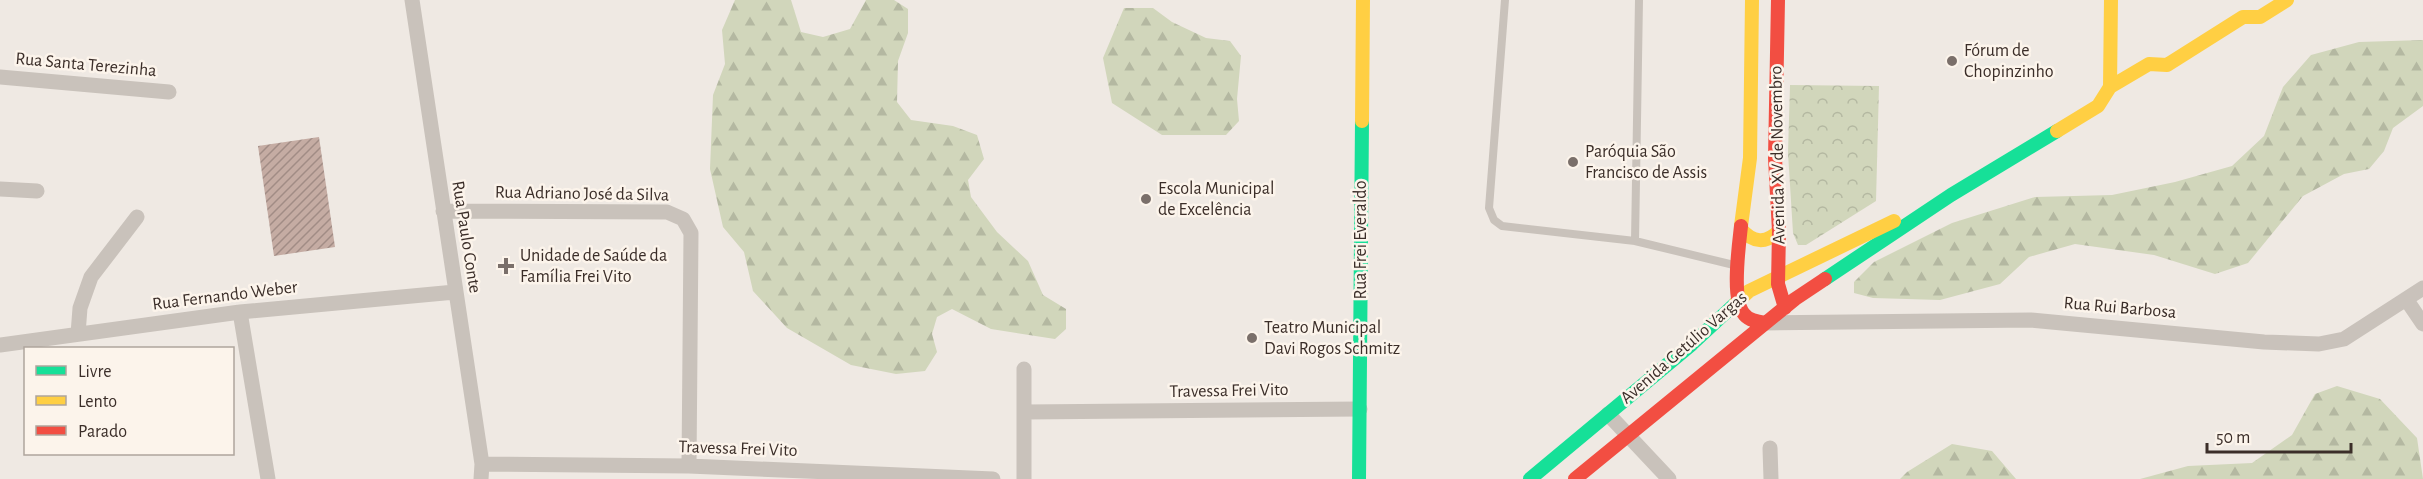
<svg xmlns="http://www.w3.org/2000/svg" width="2423" height="479" font-family="'Alegreya Sans',sans-serif">
<style>
.forest{fill:url(#forest-firs)}
.park{fill:url(#park-crowns)}
.building{fill:url(#building-hatch)}
.lines{fill:none;stroke-linecap:round;stroke-linejoin:round}
.lane{stroke:#c9c2bb;stroke-width:8}
.street{stroke:#c9c2bb;stroke-width:15}
.fast{stroke:#16e098;stroke-width:14}
.slow{stroke:#ffcf43;stroke-width:14}
.jam{stroke:#f24e42;stroke-width:14}
.poi-dot{fill:#7a6f6a;stroke:#fcf4eb;stroke-width:2}
.labels{text-anchor:middle;dominant-baseline:central;stroke-width:5;stroke-linejoin:round;paint-order:stroke}
.poi-label{font-size:18px;fill:#3b2e29;stroke:#fcf4eb;text-anchor:start}
.street-label{font-size:18px;fill:#3b2e29;stroke:#fcf4eb}
</style>
<defs>
<pattern id="forest-firs" width="22" height="20" patternUnits="userSpaceOnUse" patternTransform="scale(1.5)"><rect width="22" height="20" fill="#d1d6bb"/><path d="M5 1l3.5 6h-7zM16 11l3.5 6h-7z" fill="#b4b8a1"/></pattern>
<pattern id="park-crowns" width="20" height="18" patternUnits="userSpaceOnUse" patternTransform="scale(1.5)"><rect width="20" height="18" fill="#d1d6bb"/><path d="M2 6a3 3 0 1 1 6 0M12 15a3 3 0 1 1 6 0" fill="none" stroke="#b4b8a1"/></pattern>
<pattern id="building-hatch" width="6" height="6" patternUnits="userSpaceOnUse" patternTransform="scale(1.5)"><rect width="6" height="6" fill="#c5aca3"/><path d="M-1 1l2-2M0 6l6-6M5 7l2-2" fill="none" stroke="#a18c85"/></pattern>
</defs>
<rect width="100%" height="100%" fill="#efe9e3"/>
<path class="forest" d="M735 0H791L801 32 823 37 850 29 866 0H894L908 9V33L898 61 897 102 911 120 953 126 977 135 984 159 968 180 971 197 997 232 1028 261 1043 295 1066 309V329L1055 339 991 329 952 309 937 317 932 334 937 352 925 371 896 374 851 365 787 328 753 291 744 252 723 227 710 169 713 95 725 64 722 30Z
M1124 8H1153L1172 22 1206 38 1230 41 1241 56 1237 99 1239 121 1226 135H1162L1112 103 1103 58Z
M2423 40V106L2393 128 2384 151 2369 169 2344 174 2303 196 2248 263 2215 274 2154 255 2075 244 2029 257 2000 284 1940 300 1873 298 1854 293V282L1874 262 1952 223 2035 197 2112 195 2175 182 2232 166 2264 136 2283 87 2311 55 2359 42Z
M2337 386 2380 399 2417 438 2423 479H2140L2188 466 2252 463 2292 435 2315 394Z
M1952 444 1992 451 2016 479H1900L1907 472Z"/>
<path class="park" d="M1790 85 1879 86 1876 201 1806 245H1798L1793 233 1788 153Z"/>
<path class="building" d="M319 137 335 247 274 256 258 146Z"/>
<g class="lines">
<path class="lane" d="M1505 0 1489 208 1494 220 1502 226 1635 241 1639 0
M1635 241 1738 266"/>
<path class="street" d="M412 0 482 464 481 479
M0 77 169 92
M0 189 37 191
M443 211 667 212 683 219 691 233 689 466
M2406 299 2423 324
M240 312 268 479
M1765 323 2031 320 2264 342 2319 344 2344 339 2423 288
M78 334 80 308 91 277 137 217
M0 345 240 312 455 292
M1024 369V479
M1026 412 1360 409
M1608 414 1669 479
M1770 448 1771 479
M482 464 689 466 993 479"/>
<path class="fast" d="M1825 279 1951 195 2057 131
M1359 479 1362 121
M1530 479 1692 344 1736 303"/>
<path class="slow" d="M2110 87 2149 64 2167 65 2243 17H2260L2287 0
M1362 121 1363 0
M2057 131 2098 106 2110 87 2111 0
M1741 226 1750 158 1752 0
M1741 229C1753 243 1766 244 1779 231
M1736 303 1749 291 1894 221"/>
<path class="jam" d="M1778 0 1775 158 1779 231 1778 284 1785 308
M1741 226C1739 245 1731 300 1744 314 1748 320 1758 322 1765 323
M1575 479 1795 299 1825 279"/>
</g>
<g class="poi-dot">
<circle cx="1952" cy="61" r="6"/>
<circle cx="1573" cy="162" r="6"/>
<circle cx="1146" cy="199" r="6"/>
<path d="M503 257h6v6h6v6h-6v6h-6v-6h-6v-6h6z"/>
<circle cx="1252" cy="338" r="6"/>
</g>
<g class="labels">
<g class="poi-label">
<text x="1964" y="51">Fórum de<tspan x="1964" dy="21">Chopinzinho</tspan></text>
<text x="1585" y="152">Paróquia São<tspan x="1585" dy="21">Francisco de Assis</tspan></text>
<text x="1158" y="189">Escola Municipal<tspan x="1158" dy="21">de Excelência</tspan></text>
<text x="520" y="256">Unidade de Saúde da<tspan x="520" dy="21">Família Frei Vito</tspan></text>
<text x="1264" y="328">Teatro Municipal<tspan x="1264" dy="21">Davi Rogos Schmitz</tspan></text>
</g>
<g class="street-label">
<text transform="translate(86 65) rotate(5)">Rua Santa Terezinha</text>
<text transform="translate(1778 155) rotate(-91)">Avenida XV de Novembro</text>
<text transform="translate(582 194) rotate(1)">Rua Adriano José da Silva</text>
<text transform="translate(466 237) rotate(81)">Rua Paulo Conte</text>
<text transform="translate(1361 240) rotate(-90)">Rua Frei Everaldo</text>
<text transform="translate(225 296) rotate(-7)">Rua Fernando Weber</text>
<text transform="translate(2120 308) rotate(5)">Rua Rui Barbosa</text>
<text transform="translate(1684 348) rotate(-41)">Avenida Getúlio Vargas</text>
<text transform="translate(1229 391) rotate(-1)">Travessa Frei Vito</text>
<text transform="translate(738 449) rotate(2)">Travessa Frei Vito</text>
</g>
</g>
<rect x="24" y="347" width="210" height="108" fill="#fcf4eb" stroke="#afa59d" stroke-width="1.5"/>
<rect x="36" y="366" width="30" height="9" fill="#16e098" stroke="#afa59d" stroke-width="1.5"/>
<text x="78" y="377" font-size="18" fill="#3b2e29">Livre</text>
<rect x="36" y="396" width="30" height="9" fill="#ffcf43" stroke="#afa59d" stroke-width="1.5"/>
<text x="78" y="407" font-size="18" fill="#3b2e29">Lento</text>
<rect x="36" y="426" width="30" height="9" fill="#f24e42" stroke="#afa59d" stroke-width="1.5"/>
<text x="78" y="437" font-size="18" fill="#3b2e29">Parado</text>
<path d="M2207 443v9h144v-9" fill="none" stroke="#3b2e29" stroke-width="3"/>
<text x="2216" y="443" font-size="18" fill="#3b2e29" stroke="#fcf4eb" stroke-width="4.5" paint-order="stroke">50 m</text>
</svg>
